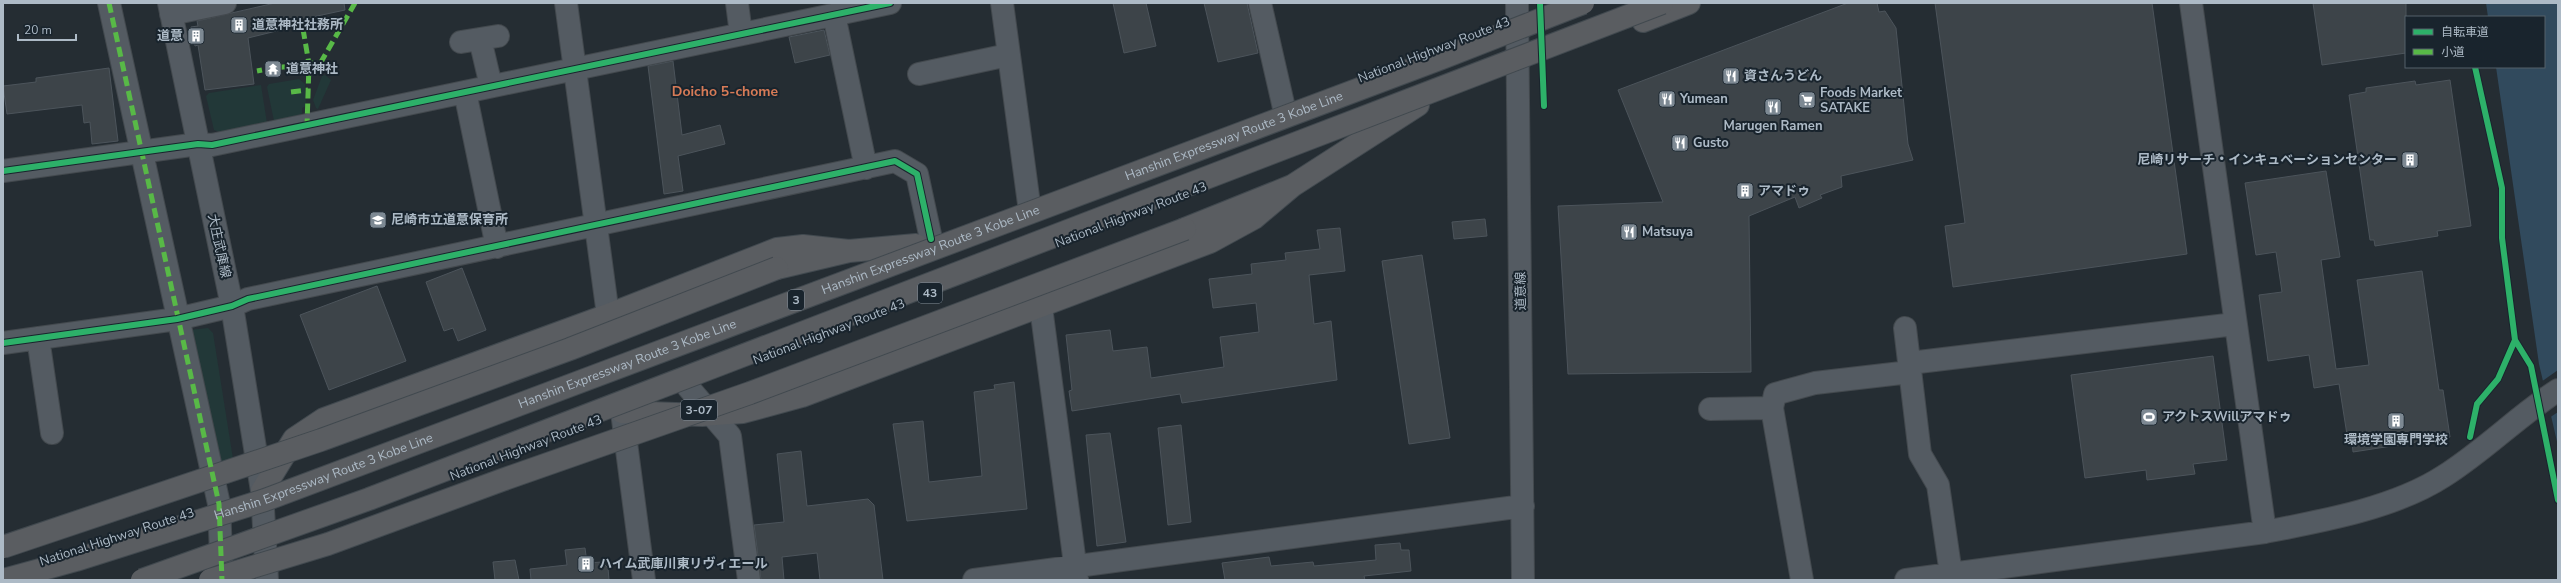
<svg xmlns="http://www.w3.org/2000/svg" width="2561" height="583" font-family="'Nunito Sans','Noto Sans JP',sans-serif">
<style>
.green{fill:#223838}
.water{fill:#314a5d}
.pier{fill:#252d33}
.building{fill:#3d4449;stroke:#4c545b}
.lines{fill:none;stroke-linecap:round;stroke-linejoin:round}
.minor-casing{stroke:#43494e;stroke-width:24}
.highway-casing{stroke:#41494f;stroke-width:24}
.minor{stroke:#545b62;stroke-width:22}
.highway{stroke:#5a5d61;stroke-width:22}
.highway-bridge-casing{stroke:#41494f;stroke-width:24;stroke-linecap:butt}
.highway-bridge{stroke:#5a5d61;stroke-width:22}
.quiet{stroke:#58b947;stroke-width:5;stroke-dasharray:10 5;stroke-linecap:butt}
.cycleway-casing{stroke:#19242d;stroke-width:8}
.cycleway{stroke:#2db169;stroke-width:6}
.labels{text-anchor:middle;dominant-baseline:central;stroke-width:4;stroke-linejoin:round;paint-order:stroke}
.shield{fill:#19242d;stroke:#818d98;stroke-width:1}
.shield-label{font-size:12px;font-weight:bold;fill:#adbac6}
.poi-label{font-size:13px;font-weight:bold;fill:#adbac6;stroke:#19242d;text-anchor:start}
.street-label{font-size:13px;fill:#adbac6;stroke:#19242d}
.neighbourhood-label{font-size:14px;font-weight:bold;fill:#d77b57;stroke:#19242d}
</style>
<rect width="100%" height="100%" fill="#252d33"/>
<path class="green" d="M325 75 331 80 318 109 316 108 313 100 322 76Z
M299 79 305 84 306 106 302 108V114L274 121 267 87 269 84Z
M261 85 267 123 222 133 214 130 206 96 209 93Z
M208 328 213 333 234 465 218 470 189 330Z"/>
<path class="water" d="M2486 3H2558V446L2539 364 2496 67H2544V17H2488Z"/>
<path class="pier" d="M2558 370V412L2549 418 2541 382Z"/>
<path class="building" d="M275 3H344L345 10 308 18 309 23 248 38 254 84 205 90 198 45 195 46 191 27 198 26 197 21Z
M1113 3H1146L1156 46 1124 53Z
M1204 3H1247L1258 53 1218 62Z
M1848 3H1877L1879 12 1885 11 1896 28 1908 144 1913 160 1841 176 1842 187 1820 195 1822 198 1799 208 1795 197 1749 216 1751 372 1568 374 1558 206 1663 202 1618 90Z
M1935 3H2152L2187 254 1953 287 1945 226 1965 223Z
M2313 3H2406V53L2322 65Z
M824 30 830 55 795 63 789 37Z
M673 61 682 135 720 125 725 144 678 156 683 191 664 194 648 66Z
M109 68 118 141 92 144 90 122 84 123 82 105 7 114 3 86 36 82V78Z
M2450 80 2471 226 2437 231 2438 236 2375 246 2374 240H2370L2349 95 2366 92V88L2415 81 2416 85Z
M2326 171 2340 257 2321 260 2336 369 2369 365 2357 280 2422 271 2439 390H2443L2450 437 2353 452 2352 441H2348L2339 384 2314 388 2309 355 2268 361 2259 295 2282 292 2276 252 2256 255 2245 183Z
M1485 219 1487 236 1454 239 1452 222Z
M1340 228 1345 271 1309 275 1314 324 1331 321 1337 380 1182 403 1180 394 1072 411 1069 391 1072 390 1066 335 1110 330 1113 351 1147 347 1151 378 1224 367 1220 337 1259 332 1256 303 1213 308 1209 279 1252 274 1251 264 1286 260 1285 253 1320 249 1317 230Z
M1422 255 1450 438 1409 444 1382 261Z
M462 268 486 330 458 341 453 328 444 331 426 282Z
M377 286 406 361 329 390 300 315Z
M2213 356 2227 460 2193 464 2195 474 2147 480 2146 470 2085 478 2071 375Z
M1014 382 1027 509 907 521 893 424 923 421 929 482 982 476 974 392 995 389 994 385Z
M1181 425 1191 522 1168 525 1158 428Z
M1110 433 1126 542 1097 546 1086 435Z
M801 451 807 506 868 499 874 505 883 580H820L817 553 782 557 784 580H761L754 525 784 522 777 454Z
M1400 543 1401 550H1409L1411 571 1364 576 1365 580H1225L1222 563 1269 557 1271 566 1313 562 1314 566 1376 560 1375 545Z
M585 548 587 563 602 562 608 568 609 580H531L530 569 567 565 565 550Z
M515 560 519 580H495L493 562Z"/>
<g class="lines">
<defs>
<path id="minor" d="M109 3 219 504 222 580
M169 3 232 306 262 491 267 580
M566 3 608 315
M737 3 741 34
M1002 3 1029 204
M1260 3 1284 108
M1517 3 1523 580
M2191 3 2265 532
M171 14 225 3
M834 15 866 168
M480 39 491 86
M461 42 498 36
M919 74 1008 55
M465 92 497 247
M3 171 198 144 212 145 890 3
M1041 307 1077 579
M1905 328 1920 454 1938 485 1951 574
M38 338 52 433
M3 343 177 319 232 306 248 299 895 161 917 174 931 239
M1910 363 2235 324
M688 387 730 436 749 580
M1710 409 1772 408
M622 412 644 580
M974 580 1523 506
M1802 580 1772 408 1775 394 1815 383 1910 372
M1906 580 2265 532C2322 521 2395 508 2444 476 2485 450 2518 416 2558 390"/>
<path id="highway" d="M1643 21 1689 3
M1185 229 1292 186 1418 105
M777 268 849 251 916 245
M622 412 702 415 743 412 802 396 1210 242 1254 218 1292 186
M262 491 294 439 324 419 608 315 777 249 803 246 849 251"/>
</defs>
<use href="#minor" class="minor-casing"/>
<use href="#highway" class="highway-casing"/>
<use href="#minor" class="minor"/>
<use href="#highway" class="highway"/>
<defs>
<g id="highway-bridge">
<path d="M3 547 321 440 570 349 777 268"/>
<path id="s1" d="M3 580 76 560 265 500 1442 58 1583 3"/>
<path d="M142 580 369 499 1662 3"/>
<path d="M210 580 328 544 502 480 750 393 1185 229"/>
</g>
</defs>
<use href="#highway-bridge" class="highway-bridge-casing"/>
<use href="#highway-bridge" class="highway-bridge"/>
<path class="quiet" d="M109 3 219 504 222 580
M303 29 309 64 307 125
M275 68 321 62 355 3
M257 71 262 70
M291 92 308 90"/>
<defs>
<path id="cycleway" d="M1540 3 1544 106
M3 171 198 144 212 145 890 3
M2515 340 2531 366 2558 500
M3 343 177 319 232 306 248 299 895 161 917 174 931 239
M2470 437 2477 404 2498 379 2515 340 2502 238V188L2475 67"/>
</defs>
<use href="#cycleway" class="cycleway-casing"/>
<use href="#cycleway" class="cycleway"/>
</g>
<defs>
<symbol id="building-square" viewBox="-11 -11 22 22"><rect x="-9" y="-9" width="18" height="18" rx="4" fill="#7d8993" stroke="#19242d"/><path d="M-4-6H4V6H1V3H-1V6H-4ZM-2.5-4.3h1.7v1.8h-1.7ZM.8-4.3h1.7v1.8H.8ZM-2.5-1h1.7V.8h-1.7ZM.8-1h1.7V.8H.8Z" fill="#fff"/></symbol>
<symbol id="temple-square" viewBox="-11 -11 22 22"><rect x="-9" y="-9" width="18" height="18" rx="4" fill="#7d8993" stroke="#19242d"/><path d="M0-6L5-2H3V0L6.5 2.5H4V6H1.5V3h-3V6H-4V2.5H-6.5L-3 0V-2H-5Z" fill="#fff"/></symbol>
<symbol id="restaurant-square" viewBox="-11 -11 22 22"><rect x="-9" y="-9" width="18" height="18" rx="4" fill="#7d8993" stroke="#19242d"/><path d="M-5-6h1v4h1v-4h1v4h1v-4h1v5L-1.5 .5V6h-2V.5L-5-1ZM5-6V6H3V1.5H1.5Q1.5-4 5-6Z" fill="#fff"/></symbol>
<symbol id="supermarket-square" viewBox="-11 -11 22 22"><rect x="-9" y="-9" width="18" height="18" rx="4" fill="#7d8993" stroke="#19242d"/><path d="M-6-5.5h2.5l.6 2H6L4.5 2H-2.5L-4.4-4H-6ZM-1.5 3.2a1.3 1.3 0 1 0 .1 0ZM3 3.2a1.3 1.3 0 1 0 .1 0Z" fill="#fff"/></symbol>
<symbol id="school-square" viewBox="-11 -11 22 22"><rect x="-9" y="-9" width="18" height="18" rx="4" fill="#7d8993" stroke="#19242d"/><path d="M0-5L7-2L0 1L-7-2ZM-4 1L0 2.5L4 1V4Q0 6-4 4Z" fill="#fff"/></symbol>
<symbol id="stadium-square" viewBox="-11 -11 22 22"><rect x="-9" y="-9" width="18" height="18" rx="4" fill="#7d8993" stroke="#19242d"/><path d="M0-5a6.5 5 0 1 0 0 10a6.5 5 0 1 0 0-10ZM-3.5-1.8h7v3.6h-7Z" fill="#fff"/></symbol>
</defs>
<g fill-rule="evenodd">
<use href="#building-square" x="229" y="15" width="20" height="20"/>
<use href="#building-square" x="186" y="26" width="20" height="20"/>
<use href="#temple-square" x="263" y="59" width="20" height="20"/>
<use href="#restaurant-square" x="1721" y="66" width="20" height="20"/>
<use href="#restaurant-square" x="1657" y="89" width="20" height="20"/>
<use href="#supermarket-square" x="1797" y="90" width="20" height="20"/>
<use href="#restaurant-square" x="1763" y="97" width="20" height="20"/>
<use href="#restaurant-square" x="1670" y="133" width="20" height="20"/>
<use href="#building-square" x="2400" y="150" width="20" height="20"/>
<use href="#building-square" x="1735" y="181" width="20" height="20"/>
<use href="#school-square" x="368" y="210" width="20" height="20"/>
<use href="#restaurant-square" x="1619" y="222" width="20" height="20"/>
<use href="#stadium-square" x="2139" y="407" width="20" height="20"/>
<use href="#building-square" x="2386" y="411" width="20" height="20"/>
<use href="#building-square" x="576" y="554" width="20" height="20"/>
</g>
<g class="labels">
<g class="shield">
<rect x="918" y="283" width="24" height="20" rx="3"/>
<rect x="788" y="290" width="16" height="20" rx="3"/>
<rect x="681" y="400" width="36" height="20" rx="3"/>
</g>
<g class="shield-label">
<text x="930" y="293">43</text>
<text x="796" y="300">3</text>
<text x="699" y="410">3-07</text>
</g>
<g class="poi-label">
<text x="252" y="25">道意神社社務所</text>
<text x="183" y="36" text-anchor="end">道意</text>
<text x="286" y="69">道意神社</text>
<text x="1744" y="76">資さんうどん</text>
<text x="1820" y="93">Foods Market<tspan x="1820" dy="15">SATAKE</tspan></text>
<text x="1680" y="99">Yumean</text>
<text x="1773" y="126" text-anchor="middle">Marugen Ramen</text>
<text x="1693" y="143">Gusto</text>
<text x="2397" y="160" text-anchor="end">尼崎リサーチ・インキュベーションセンター</text>
<text x="1758" y="191">アマドゥ</text>
<text x="391" y="220">尼崎市立道意保育所</text>
<text x="1642" y="232">Matsuya</text>
<text x="2162" y="417">アクトスWillアマドゥ</text>
<text x="2396" y="440" text-anchor="middle">環境学園専門学校</text>
<text x="599" y="564">ハイム武庫川東リヴィエール</text>
</g>
<g class="street-label">
<text transform="translate(1434 50) rotate(-21)">National Highway Route 43</text>
<text stroke="none"><textPath href="#s1" startOffset="1309">Hanshin Expressway Route 3 Kobe Line</textPath></text>
<text transform="translate(1131 215) rotate(-21)">National Highway Route 43</text>
<text transform="translate(219 246) rotate(78)">大庄武庫線</text>
<text stroke="none"><textPath href="#s1" startOffset="985">Hanshin Expressway Route 3 Kobe Line</textPath></text>
<text transform="translate(1521 291) rotate(-91)">道意線</text>
<text transform="translate(829 332) rotate(-21)">National Highway Route 43</text>
<text stroke="none"><textPath href="#s1" startOffset="661">Hanshin Expressway Route 3 Kobe Line</textPath></text>
<text transform="translate(526 448) rotate(-21)">National Highway Route 43</text>
<text stroke="none"><textPath href="#s1" startOffset="337">Hanshin Expressway Route 3 Kobe Line</textPath></text>
<text transform="translate(117 537) rotate(-18)">National Highway Route 43</text>
</g>
<g class="neighbourhood-label">
<text x="725" y="91">Doicho 5-chome</text>
</g>
</g>
<rect width="2561" height="583" fill="none" stroke="#adbac6" stroke-width="8"/>
<rect x="2405" y="16" width="140" height="52" fill="#19242d" stroke="#54606a"/>
<rect x="2413" y="29" width="20" height="6" fill="#2db169" stroke="#54606a"/>
<text x="2441" y="36" font-size="12" fill="#adbac6">自転車道</text>
<rect x="2413" y="49" width="20" height="6" fill="#58b947" stroke="#54606a"/>
<text x="2441" y="56" font-size="12" fill="#adbac6">小道</text>
<path d="M18 34v6h58v-6" fill="none" stroke="#adbac6" stroke-width="2"/>
<text x="24" y="34" font-size="12" fill="#adbac6" stroke="#19242d" stroke-width="3" paint-order="stroke">20 m</text>
</svg>
